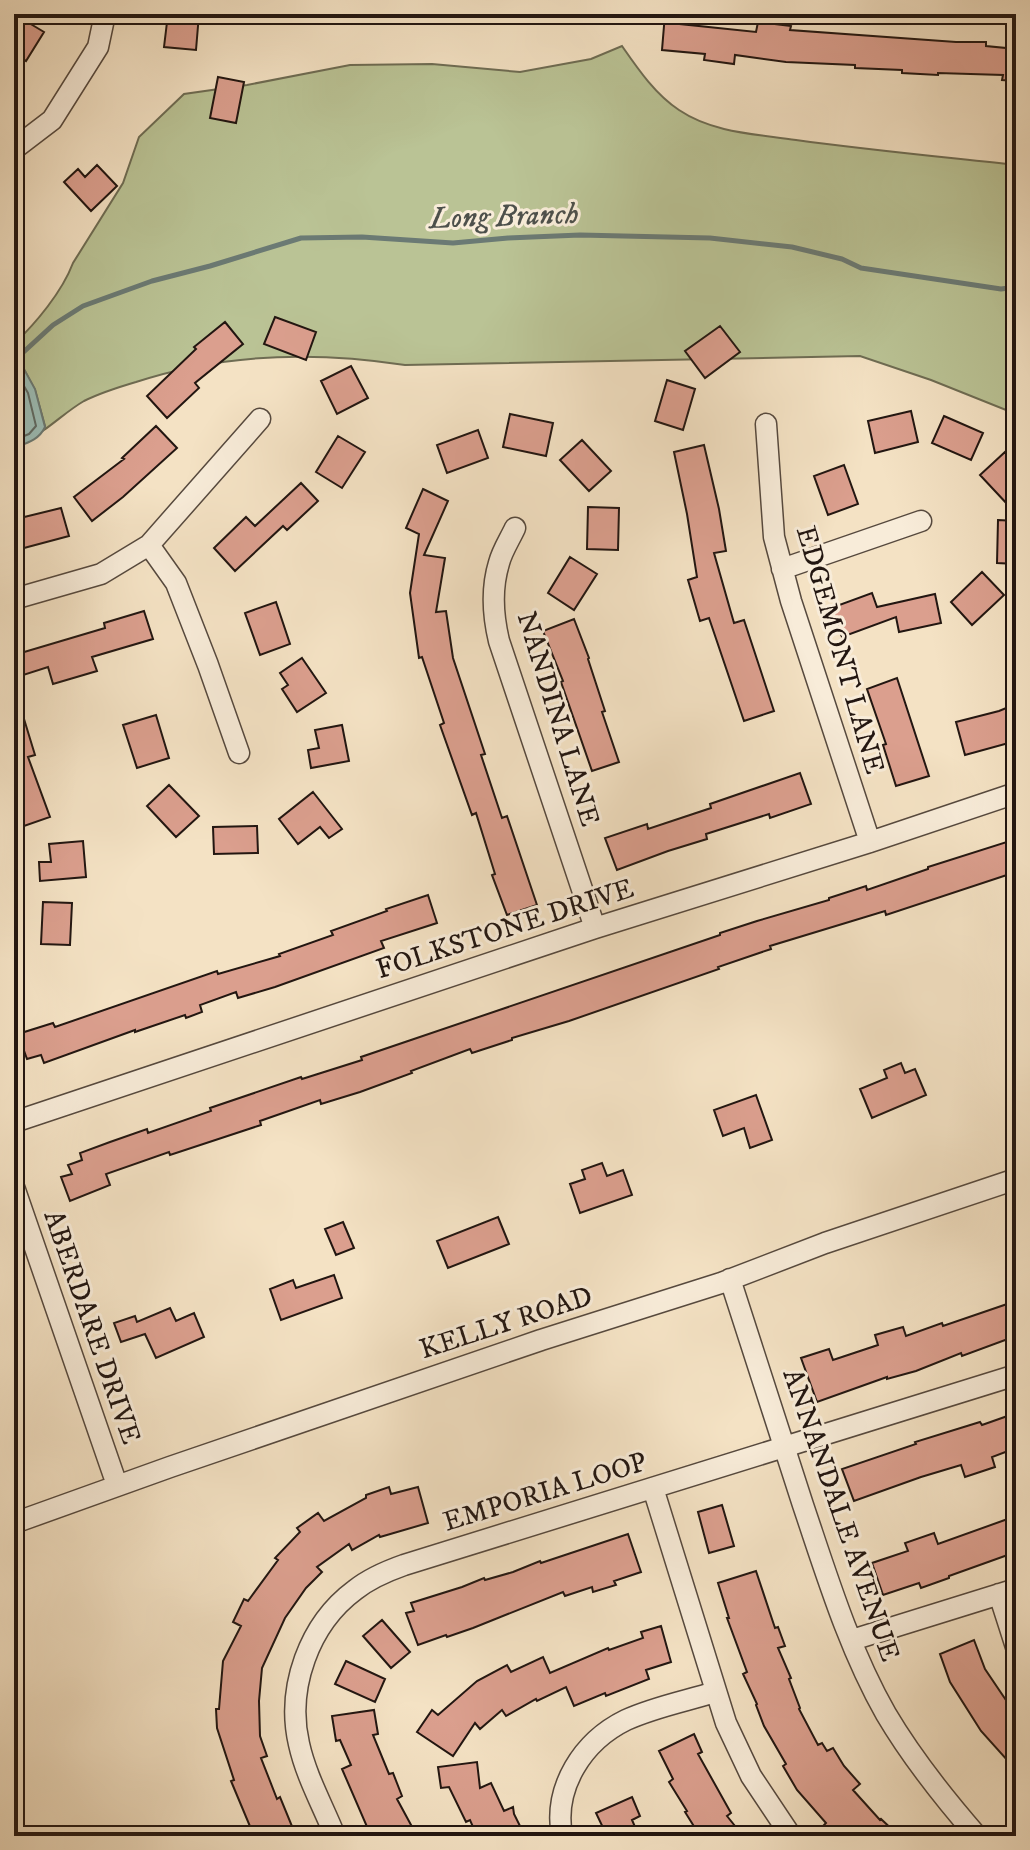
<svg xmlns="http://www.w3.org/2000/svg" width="1030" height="1850" font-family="'IM FELL DW Pica',serif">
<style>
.green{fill:#bac395;stroke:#6e6c53;stroke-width:2}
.water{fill:#9cbdb6;stroke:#6b7a74;stroke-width:2}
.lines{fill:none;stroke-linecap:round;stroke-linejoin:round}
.shore{stroke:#5f6a64;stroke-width:2}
.stream{stroke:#6b7a74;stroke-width:5}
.building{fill:#db9f8e;stroke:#221611;stroke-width:2}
.minor-casing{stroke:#56493e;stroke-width:23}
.minor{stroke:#f8ecd9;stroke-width:20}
.labels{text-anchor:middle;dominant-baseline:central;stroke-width:6;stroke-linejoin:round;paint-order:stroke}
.street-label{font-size:28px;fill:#221611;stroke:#f8ecd9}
.water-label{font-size:30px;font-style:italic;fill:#4d504b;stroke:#f8ecd9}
</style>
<rect width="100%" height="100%" fill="#f4e2c4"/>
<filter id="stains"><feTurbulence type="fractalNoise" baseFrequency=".0025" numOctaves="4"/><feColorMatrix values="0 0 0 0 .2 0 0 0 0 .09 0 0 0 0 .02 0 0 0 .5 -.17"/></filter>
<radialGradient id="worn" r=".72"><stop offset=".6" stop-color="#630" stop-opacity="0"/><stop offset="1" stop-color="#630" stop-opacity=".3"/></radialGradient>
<path class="green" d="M622 46C638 69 655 94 679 110 713 133 756 134 796 140 869 150 943 157 1016 165V414L931 380 860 356 405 365C314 351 224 353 136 382 119 387 100 393 84 401 70 409 57 421 44 430L45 426 35 390 14 351V344C36 323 62 292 73 263L123 183 139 137 184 94 247 85 350 65 432 64 520 72 591 59Z"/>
<path class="water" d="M14 351 35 389 45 427C39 440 27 443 14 448Z"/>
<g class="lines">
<path class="shore" d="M14 369 28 393 36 426 29 434 14 440"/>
<path class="stream" d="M17 358 53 325 83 306 152 281 210 266 301 238 362 237 453 243 508 238 580 235 710 238 792 247 842 259 861 268 1001 289 1016 287"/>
</g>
<path class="building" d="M14 14 44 32 26 61 14 53Z
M168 14H199L196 50 164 47Z
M665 14H679L680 24 756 32 758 22 791 26 790 30 956 42H986V46L1016 49V81L1002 80 1003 75 938 73V75L902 73V70L855 68V65L786 62 735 55 734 64 704 60 705 54 662 50Z
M218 77 244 82 236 123 210 118Z
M97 165 117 186 91 211 64 182 78 169 85 177Z
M275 317 316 332 306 360 264 344Z
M225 322 243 344 195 383 199 388 167 418 147 396 196 349 194 347Z
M720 326 740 352 705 378 685 351Z
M351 366 368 398 337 414 321 381Z
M667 380 695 389 683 430 655 421Z
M911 411 918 442 875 453 868 421Z
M510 414 553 423 546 456 503 447Z
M944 416 983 433 971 460 932 443Z
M156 426 177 448 123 497 92 521 74 497 124 459 122 458Z
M478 430 488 458 447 473 437 445Z
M338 436 365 452 342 488 316 472Z
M582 440 611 471 589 491 560 460Z
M704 445 719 509 726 551 714 553 734 623 744 620 774 711 744 721 709 618 700 621 688 580 697 577 687 514 674 452Z
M1005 452 1016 464V500L1009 506 980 475Z
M844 465 858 504 828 515 814 476Z
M301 483 318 501 287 530 283 526 235 571 214 548 246 517 255 526Z
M423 489 448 501 424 555 445 558 436 612 446 611 453 658 485 754 481 755 502 818 507 816 537 905 507 915 492 875 495 874 476 813 472 815 440 725 444 723 422 657 419 658 410 593 419 534 406 528Z
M588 507 619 508 618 550 587 549Z
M61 508 69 536 24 548 16 519Z
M998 520 1016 521V564L997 563Z
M570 557 597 574 574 610 548 593Z
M982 572 1004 595 972 625 951 602Z
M872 593 877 607 935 594 941 623 899 632 896 617 842 637 831 608Z
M276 602 290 644 260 655 245 613Z
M144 611 153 639 92 657 97 671 53 684 48 667 14 678V655L105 628 104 623Z
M574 619 589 658 588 659 605 711 602 712 619 762 592 771 561 682 563 681 543 631Z
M302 658 326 693 297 712 282 689 288 685 280 673Z
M897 678 929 776 896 786 883 745 886 744 867 689Z
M17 696 35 755 28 757 50 817 24 826 14 799V697Z
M1016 704V741L965 755 956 722 999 711Z
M156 715 169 758 137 768 123 725Z
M342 725 349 761 311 768 308 750 319 748 315 730Z
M800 773 811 804 770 818 769 814 706 834 707 839 668 851 617 870 605 838 647 824 648 829 711 808 710 804Z
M169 785 199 816 176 837 147 806Z
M313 792 342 829 329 838 320 827 298 844 279 819Z
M257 826 258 853 214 854 213 827Z
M1016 839V872L886 915 885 911 770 946 771 949 718 967 719 969 569 1021 512 1038V1040L472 1053 470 1049 411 1071 412 1073 360 1092 321 1104 320 1100 260 1121 261 1125 170 1155 169 1152 106 1174 110 1185 70 1201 61 1177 72 1174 68 1165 82 1160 80 1153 110 1142 147 1129 148 1133 211 1111 210 1108 301 1077 302 1079 362 1060 361 1057 720 935V933L757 921 829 900V898L866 886 867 890 928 869V867Z
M83 841 86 877 40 881 39 862H51L49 844Z
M428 895 437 923 381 941 384 948 275 987 238 998 236 992 200 1005 202 1012 186 1018 185 1015 135 1032V1030L44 1063 41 1055 27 1059 18 1034 53 1023 55 1027 217 971 218 974 280 956 279 954 333 935 331 931 387 911 386 909Z
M43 902 72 903 70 945 41 944Z
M901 1063 905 1073 915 1069 926 1095 872 1118 860 1089 887 1078 884 1070Z
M756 1095 772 1140 750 1148 744 1128 723 1136 714 1110Z
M602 1163 607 1176 623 1170 632 1195 580 1213 570 1184 585 1179 582 1170Z
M498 1217 509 1244 448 1268 437 1241Z
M343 1222 354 1248 336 1255 325 1229Z
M334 1275 342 1298 281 1320 270 1289 293 1280 296 1288Z
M1016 1301V1336L962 1356 961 1353 916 1371 887 1379V1377L817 1402 801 1358 829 1349 833 1360 878 1345 875 1335 903 1327 906 1336 942 1323 943 1326Z
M170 1308 176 1321 194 1313 204 1337 156 1358 145 1334 121 1342 114 1323 135 1316 137 1322Z
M1016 1413V1448L992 1457 995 1467 965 1477 961 1465 921 1477 854 1501 842 1469 916 1444 915 1442 980 1422 982 1425Z
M389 1487 391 1494 418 1487 428 1523 380 1537 379 1535 352 1550 349 1544 317 1567 322 1572 306 1588 285 1618 262 1668 259 1701 260 1736 267 1756 261 1758 277 1799 280 1797 296 1836H254L231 1781 234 1780 217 1728 216 1709H219L223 1661 241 1626 233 1622 244 1599 248 1601 278 1560 275 1558 300 1532 297 1528 318 1513 324 1521 366 1498V1495Z
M722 1505 734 1546 709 1553 698 1512Z
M1016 1516V1552L949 1576V1578L921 1588 919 1583 883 1595 872 1563 908 1551 905 1543 934 1533 938 1544Z
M628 1534 641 1572 614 1581 616 1585 593 1592 592 1587 565 1596 563 1592 473 1628 447 1637 446 1635 418 1645 406 1613 414 1611 411 1603 462 1587 484 1578 485 1580 513 1572 540 1561 541 1563Z
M756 1571 775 1628 778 1627 785 1646 778 1648 791 1678 789 1679 800 1708 799 1709 818 1745 822 1743 827 1751 833 1748 844 1766 860 1784 853 1790 880 1820 881 1819 899 1836H833L824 1825 826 1823 797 1790 783 1766 786 1764 764 1726 756 1705 757 1704 743 1674 747 1672 727 1618H729L718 1583Z
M382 1620 410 1652 391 1668 363 1636Z
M661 1626 671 1662 646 1670 649 1679 606 1696 605 1693 574 1706 566 1687 537 1701 536 1699 506 1716 502 1710 480 1729 475 1723 453 1756 417 1732 432 1710 438 1715 477 1681 507 1665 511 1672 543 1657 550 1673 608 1648 609 1650 643 1638 641 1632Z
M974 1640 985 1669 1016 1715V1770L981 1731 950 1682 940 1654Z
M346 1661 385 1679 375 1702 335 1684Z
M374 1710 378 1734 373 1735 389 1774 393 1773 402 1796 397 1799 417 1836H371L342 1769 351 1765 340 1740 336 1741 332 1716Z
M694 1734 702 1752 698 1754 731 1813 727 1816 743 1836H700L685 1812 687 1811 669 1782 673 1779 659 1751Z
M477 1762 480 1788 491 1783 504 1811 513 1807 514 1814 522 1830 509 1836H477L470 1820 466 1822 449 1787 441 1788 438 1767Z
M632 1797 640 1816 632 1820 639 1836H607L596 1813Z"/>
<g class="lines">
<defs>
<path id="minor" d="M14 149 52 120 98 47 105 14
M766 424 774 537 791 601 870 842
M515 528C510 539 502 551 499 563 491 589 493 616 499 641L595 928
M149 545 176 583 208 665 239 753
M782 569 921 521
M14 599 101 574 149 545 260 419
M14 1122 595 928 870 842 1016 793
M14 1187 117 1485
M730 1279C754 1354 779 1430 803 1505 827 1576 849 1649 886 1714 912 1758 943 1797 977 1836
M653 1488 726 1723 751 1776 791 1836
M14 1523 170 1467 541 1340 721 1283 825 1243 1016 1179
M999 1594 1016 1647
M852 1640 1016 1589
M335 1836C323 1806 306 1776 299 1744 286 1688 309 1624 355 1590 370 1578 387 1571 404 1565L1016 1375
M562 1836C553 1787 583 1741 626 1720 654 1707 686 1701 715 1692"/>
</defs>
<use href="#minor" class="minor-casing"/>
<use href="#minor" class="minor"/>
</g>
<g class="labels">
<g class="street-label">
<text transform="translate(840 650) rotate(74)">EDGEMONT LANE</text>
<text transform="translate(558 719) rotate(73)">NANDINA LANE</text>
<text transform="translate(505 929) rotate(-18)">FOLKSTONE DRIVE</text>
<text transform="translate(506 1323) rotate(-18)">KELLY ROAD</text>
<text transform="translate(92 1327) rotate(71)">ABERDARE DRIVE</text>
<text transform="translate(545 1492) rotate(-17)">EMPORIA LOOP</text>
<text transform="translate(841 1515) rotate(71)">ANNANDALE AVENUE</text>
</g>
<g class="water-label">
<text transform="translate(504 217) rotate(-2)">Long Branch</text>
</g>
</g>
<rect width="1030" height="1850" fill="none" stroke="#f4e2c4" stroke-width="48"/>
<rect x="16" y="16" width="998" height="1818" fill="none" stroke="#221611" stroke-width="4"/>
<rect x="24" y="24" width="982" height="1802" fill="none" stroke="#221611" stroke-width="2"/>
<rect width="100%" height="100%" filter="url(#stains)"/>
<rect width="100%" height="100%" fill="url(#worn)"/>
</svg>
